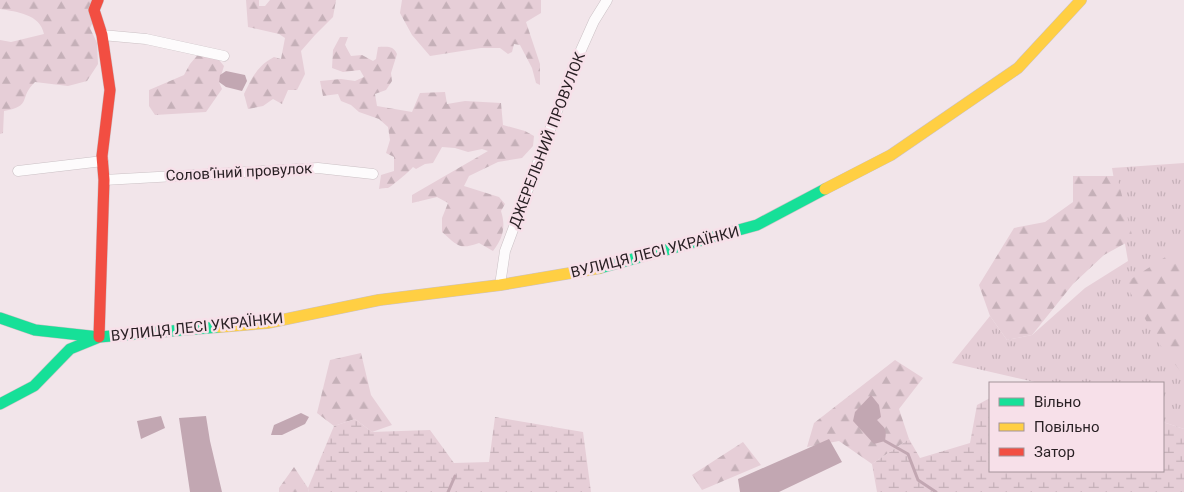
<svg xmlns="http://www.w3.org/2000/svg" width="1184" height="492" font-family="Roboto,sans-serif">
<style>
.grass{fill:url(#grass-tufts)}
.forest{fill:url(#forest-firs)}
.wetland{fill:url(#wetland-marsh)}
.water{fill:#c2a7b2}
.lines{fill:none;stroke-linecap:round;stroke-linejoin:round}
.stream{stroke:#c2a7b2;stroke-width:3}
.street-casing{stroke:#cbc1c5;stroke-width:11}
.fast-casing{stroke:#cbc1c5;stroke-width:12}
.slow-casing{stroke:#cbc1c5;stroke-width:12}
.jam-casing{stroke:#cbc1c5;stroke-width:12}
.street{stroke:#fdfbfc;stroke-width:10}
.fast{stroke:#16e098;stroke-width:11}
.slow{stroke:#ffcf43;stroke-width:11}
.jam{stroke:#f24e42;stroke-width:11}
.labels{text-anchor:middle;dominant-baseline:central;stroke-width:5;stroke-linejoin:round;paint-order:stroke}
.street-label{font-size:15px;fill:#281f23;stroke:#f7e0e9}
</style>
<defs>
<pattern id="grass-tufts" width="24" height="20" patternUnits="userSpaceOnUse" patternTransform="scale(1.25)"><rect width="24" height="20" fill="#e6ced7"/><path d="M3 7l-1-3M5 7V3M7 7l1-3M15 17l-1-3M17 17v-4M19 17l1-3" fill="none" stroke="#c5b0b8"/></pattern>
<pattern id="forest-firs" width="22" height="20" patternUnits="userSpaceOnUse" patternTransform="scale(1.25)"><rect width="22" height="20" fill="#e6ced7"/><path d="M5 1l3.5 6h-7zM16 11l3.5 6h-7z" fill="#c5b0b8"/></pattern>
<pattern id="wetland-marsh" width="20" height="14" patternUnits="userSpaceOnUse" patternTransform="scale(1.25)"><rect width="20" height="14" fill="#e6ced7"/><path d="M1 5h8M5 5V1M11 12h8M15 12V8" fill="none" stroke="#c5b0b8"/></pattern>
</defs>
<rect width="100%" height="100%" fill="#f2e5ea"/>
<path class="grass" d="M1184 163V429L1163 422V383H1039L952 363 990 316 1007 340 1032 335 1085 288 1128 261 1112 168Z"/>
<path class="forest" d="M0 0H92L93 22 90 28 97 43 98 64 87 81 68 86 35 82C18 98 33 106 4 111L3 133 0 134V40L11 42 44 34C40 14 17 12 0 9Z
M246 0H259V6H265L270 0H336L333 17 315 35 301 51 305 74 297 90H288L282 104 273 99 263 106 248 109 244 94C252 78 257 66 274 57L281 59 285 38 279 34 248 27Z
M402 0H541V13L526 22 540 64V85L536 83 532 68 520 45 514 44 512 52 508 54 500 48H481L430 56 412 35 400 13Z
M340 37H348L345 45 351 56 362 55 373 61 376 59 378 47C387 47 393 45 397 54L391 73 392 81 386 90 375 94 377 106 412 112 420 93 445 92 447 104 465 101 501 103 503 125 525 131 534 136 533 146 522 158 498 162 469 176 464 186 499 197 505 204 501 211C506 227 503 238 493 251L479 243C459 250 458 246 442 232V218L448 203 437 197 412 203V195L488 151 482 149 468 152 455 148 442 147 433 163 425 164 416 169 413 167C410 171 392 186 388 188 385 188 382 188 379 189L381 175 394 171V157L386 153 390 140 388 127 379 119 359 112 351 105 341 101 338 94 323 96 320 81 341 79 355 81 364 77 360 70 343 72 332 68 333 50Z
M201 51 219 60 224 66 219 82 222 89 206 112 155 115 149 106V90L184 75 190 64Z
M1073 176H1117L1133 239 1104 255 1073 284 1032 335 1007 340 990 316 979 285 1014 228 1045 222 1073 202Z
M1184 245V376L1158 342 1125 283Z
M361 353 371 395 392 425 372 432 355 419 334 426 317 413 330 360Z
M895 360 923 378 899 409 909 439 872 464 839 441 807 447 814 423Z
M743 442 761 465 702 490 692 475Z
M294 467 308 488 309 492H279V488Z"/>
<path class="wetland" d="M990 398V471H1163V422L1184 429V492H877L872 464 909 439 920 458 970 443 977 405Z
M495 417 583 432 591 492H309L308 488 334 426 355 419 372 432 430 430 454 463 489 462Z"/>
<path class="water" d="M226 71 245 75 247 81 242 91 226 87 219 82 220 75Z
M871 395 879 405 881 417 877 420C885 429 887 427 885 441L874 444 853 421 855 412Z
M301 413 309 417 305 424 282 435H271L274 425Z
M161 416 165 428 141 439 137 421Z
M206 416 210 441 222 492H190L179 418Z
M829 439 842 462 779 492H740L738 479Z"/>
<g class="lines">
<path class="stream" d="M885 441 908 454 918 480 936 492
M448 492 455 476"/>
<defs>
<path id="street" d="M102 35 146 39 224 56
M18 171 103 161
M104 180 318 168 373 174
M500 285 505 251 573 68 594 21 607 0"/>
<path id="fast" d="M600 268 757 225 825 189
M0 318 35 330 99 337 219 327
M0 404 34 386 70 349 97 338"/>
<path id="slow" d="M825 189 891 155 1018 68 1081 0
M219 327 267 323 379 300 500 285 600 268"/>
<path id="jam" d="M98 0 94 10 102 35 110 90 102 156 104 180 99 337"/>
</defs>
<use href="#street" class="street-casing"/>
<use href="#fast" class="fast-casing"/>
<use href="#slow" class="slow-casing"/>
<use href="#jam" class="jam-casing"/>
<use href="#street" class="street"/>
<use href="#fast" class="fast"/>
<use href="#slow" class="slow"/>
<use href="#jam" class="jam"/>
</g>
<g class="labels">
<g class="street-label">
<text transform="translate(547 140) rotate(-69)">ДЖЕРЕЛЬНИЙ ПРОВУЛОК</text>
<text transform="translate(239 172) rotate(-3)">Соловʼїний провулок</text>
<text transform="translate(655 252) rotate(-14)">ВУЛИЦЯ ЛЕСІ УКРАЇНКИ</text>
<text transform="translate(197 327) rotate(-6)">ВУЛИЦЯ ЛЕСІ УКРАЇНКИ</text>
</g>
</g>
<rect x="989" y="382" width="175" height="90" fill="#f7e0e9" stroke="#a4939a"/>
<rect x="999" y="398" width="25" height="8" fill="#16e098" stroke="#a4939a"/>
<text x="1034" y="407" font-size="15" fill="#281f23">Вільно</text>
<rect x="999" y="423" width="25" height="8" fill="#ffcf43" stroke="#a4939a"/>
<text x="1034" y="432" font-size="15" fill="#281f23">Повільно</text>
<rect x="999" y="448" width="25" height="8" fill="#f24e42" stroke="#a4939a"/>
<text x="1034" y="457" font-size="15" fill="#281f23">Затор</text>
</svg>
